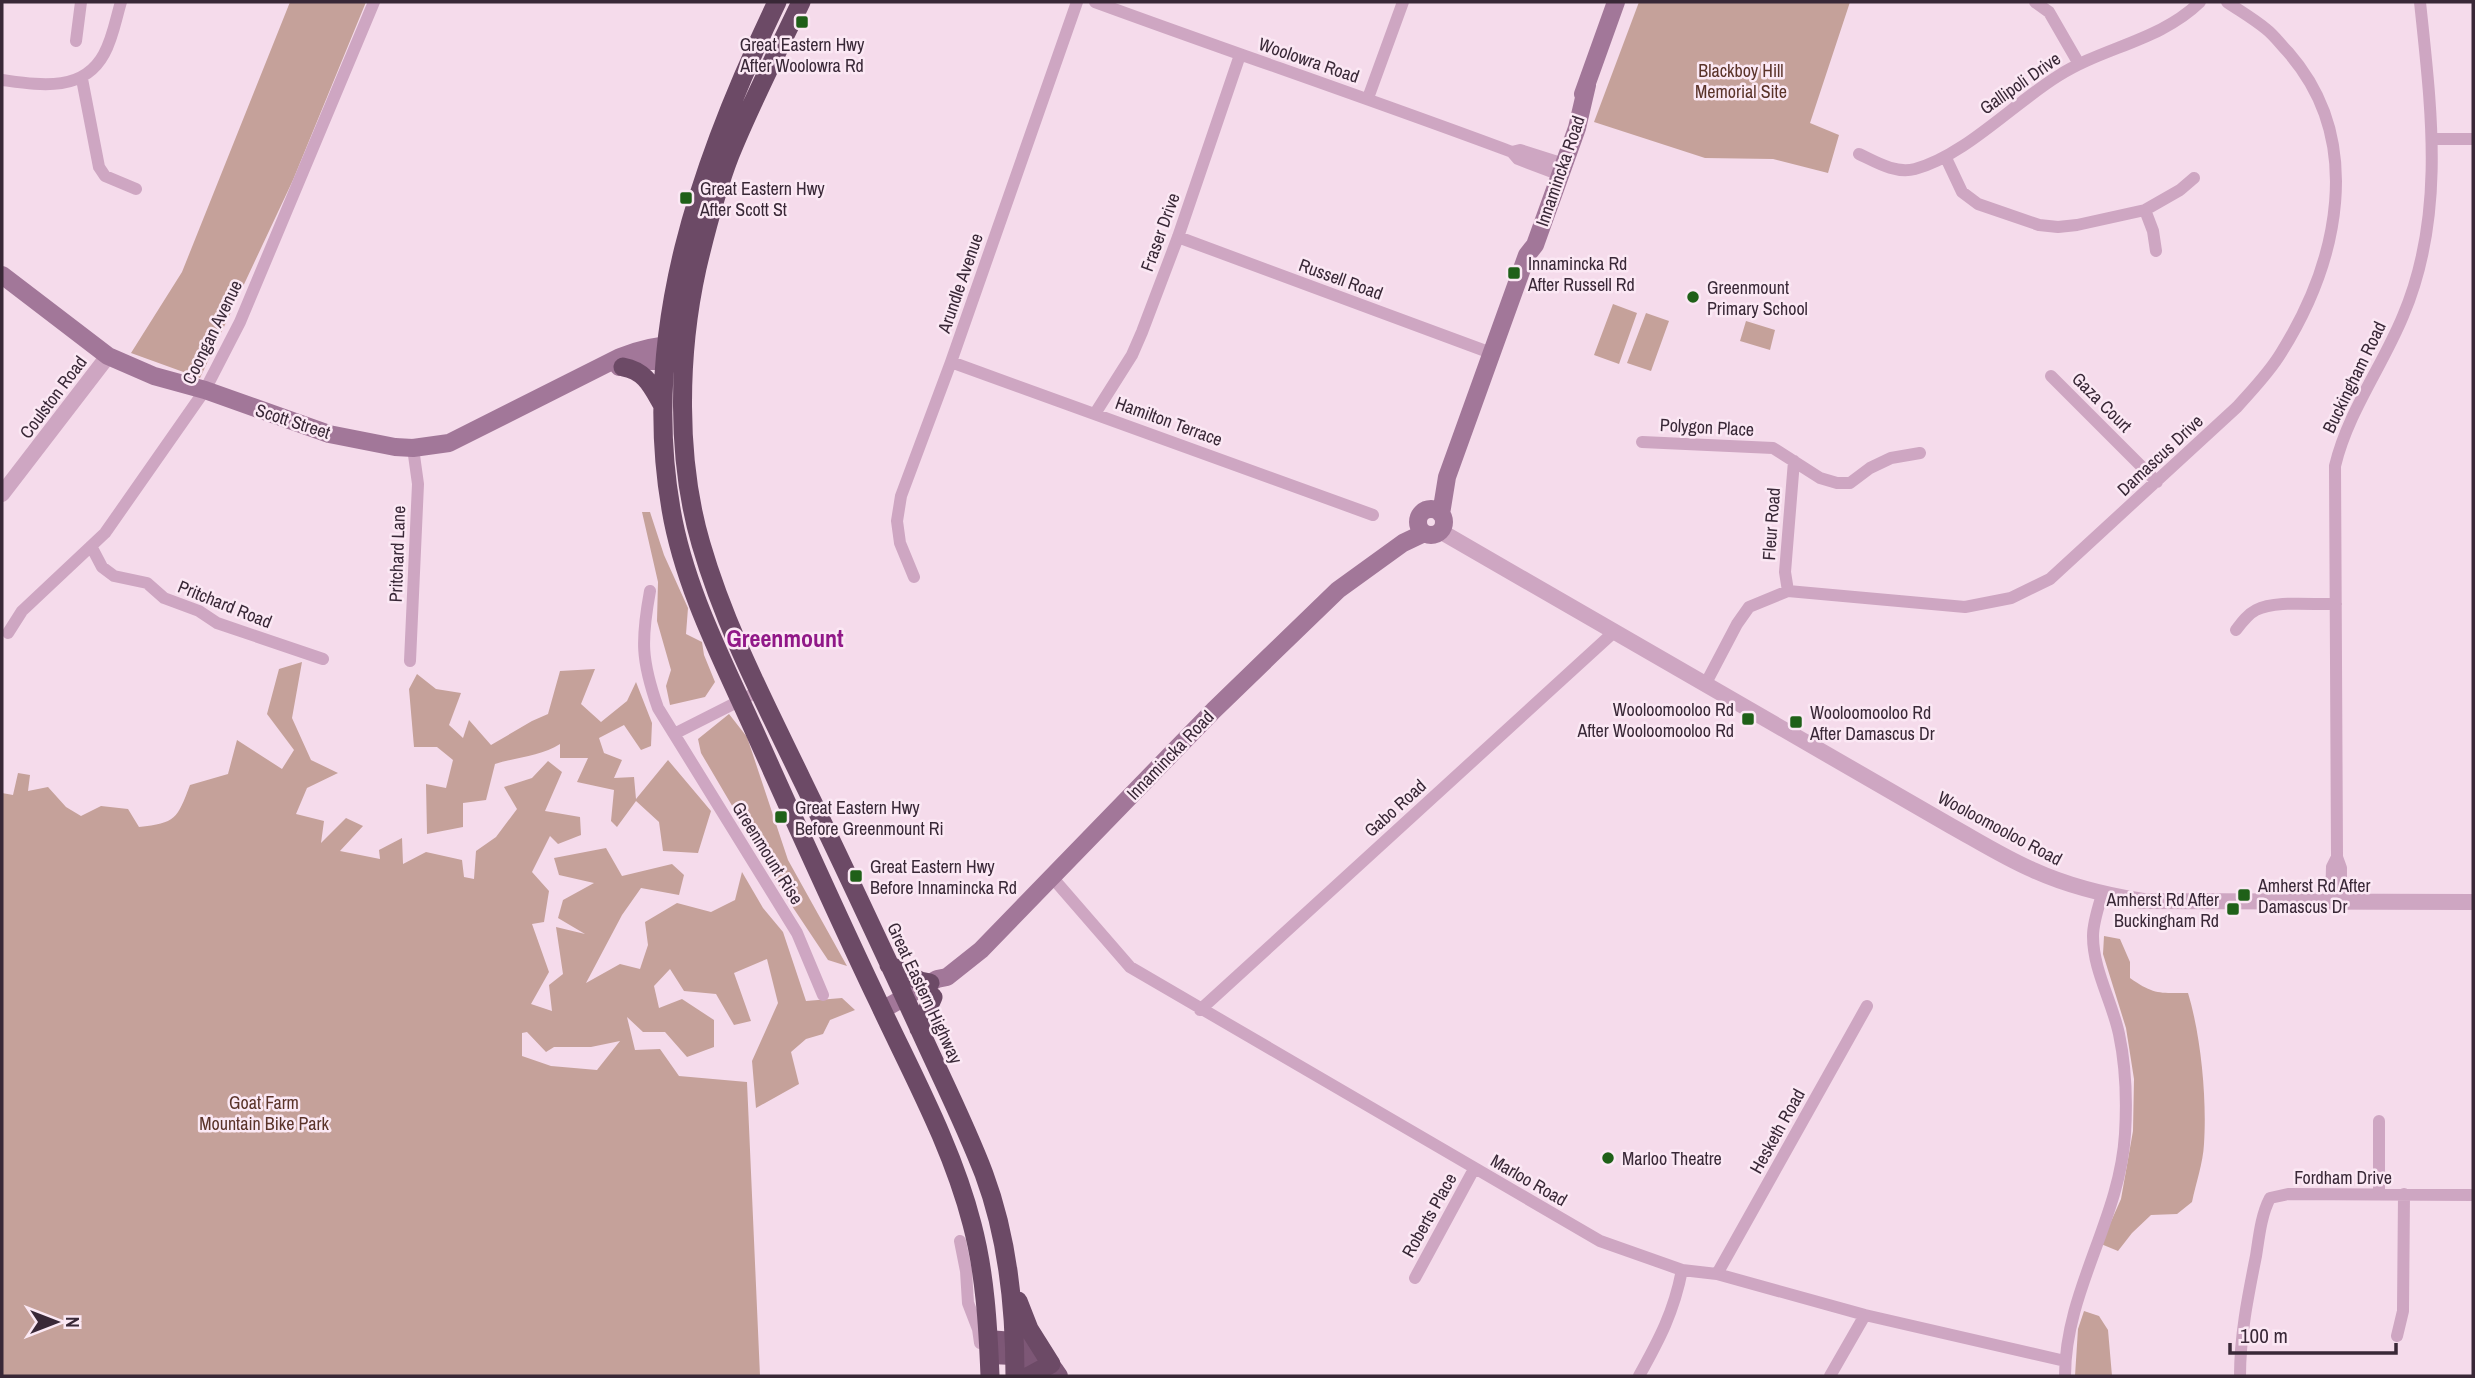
<svg xmlns="http://www.w3.org/2000/svg" width="2475" height="1378" font-family="'Archivo Narrow',sans-serif">
<style>
.green{fill:#c5a19a;fill-rule:evenodd}
.lines{fill:none;stroke-linecap:round;stroke-linejoin:round}
.minor{stroke:#cea6c2;stroke-width:12}
.tertiary{stroke:#cea6c2;stroke-width:16}
.secondary{stroke:#a27799;stroke-width:18}
.primary{stroke:#7d5776;stroke-width:18}
.trunk{stroke:#6c4a66;stroke-width:19}
.poi-dot{fill:#1f6018;stroke:#fbe8f4;stroke-width:2.5}
.labels{text-anchor:middle;dominant-baseline:central;stroke-width:5;stroke-linejoin:round;paint-order:stroke}
.poi-label{font-size:18px;fill:#392837;stroke:#fbe8f4;text-anchor:start}
.street-label{font-size:18px;fill:#392837;stroke:#fbe8f4}
.park-label{font-size:18px;fill:#5a3329;stroke:#fbe8f4}
.district-label{font-size:24px;font-weight:bold;fill:#911888;stroke:#fbe8f4}
</style>
<rect width="100%" height="100%" fill="#f5dbeb"/>
<path class="green" d="M290 2H366L293 180 200 378 131 353 182 272Z
M1639 2H1850L1810 123 1839 135 1828 173 1773 159 1705 158 1594 122Z
M1613 304 1637 313 1619 364 1594 355Z
M1646 313 1669 321 1651 371 1627 363Z
M1746 321 1775 330 1770 350 1740 341Z
M642 512H650L664 555 688 608 686 634 702 642 704 655 715 682 705 697 670 705 666 686 671 670 657 621 658 582Z
M302 662 292 718 311 760 338 773 307 788 296 814 324 821 321 843 346 818 363 826 340 851 380 859 379 850 402 838 403 864 426 852 462 860 464 877 474 879 476 851 496 837 517 809 504 787 532 778 548 761 562 772 545 811 580 817 581 835 558 844 550 836 532 872 549 891 544 922 532 924 549 972 531 1004 552 1011 549 985 563 974 556 927 585 934 558 918 563 900 594 883 559 875 554 858 606 848 622 876 672 864 684 875 679 895 641 888 622 915 586 983 620 964 640 969 648 945 645 922 677 903 711 912 735 900 742 872 763 908 783 932 806 1001 842 998 855 1010 830 1020 823 1034 806 1039 791 1052 799 1084 756 1108 752 1061 778 1003 767 959 734 973 751 1021 734 1025 716 994 684 991 670 969 654 986 659 1008 682 999 714 1020V1047L687 1057 665 1032H643L627 1017 635 1050 660 1049 679 1076 747 1082 760 1376H2V793L13 795 18 773 30 775 28 791 48 787 66 807 81 816 101 806 128 809 139 827C176 823 177 819 190 785L228 774 237 740 282 769 294 750 267 714 279 669ZM527 1032 546 1052 554 1047H591L620 1041 597 1070 551 1066 522 1056V1033Z
M595 669 581 704 601 722 627 701 636 682 652 723 651 746 641 750 624 725 599 738 604 753 622 760 614 778 634 777 636 799 668 760 711 811 698 853 663 851 659 822 636 801 617 827 611 821 614 790 577 782 588 758H560V744C542 756 516 757 495 764L486 800 463 803V827L427 834 426 784 446 788 453 760 437 747H414L409 689 417 674 436 689 461 693 449 725 463 738 469 720 491 745 532 721 548 714 560 671Z
M729 714 747 737 788 860 847 966 828 960 784 894 701 753 698 739Z
M2104 936 2120 939 2130 962V978C2154 995 2160 993 2188 993 2201 1036 2207 1099 2204 1144 2203 1163 2196 1183 2192 1202L2177 1214 2151 1215 2132 1233 2118 1251 2101 1244 2121 1199 2133 1131 2134 1079 2126 1028 2103 954Z
M2084 1311 2099 1316 2108 1330 2112 1376H2075L2078 1329Z"/>
<g class="lines">
<path class="minor" d="M1095 2C1234 53 1373 100 1512 152L1518 159 1560 175
M2035 2 2049 12 2079 64
M76 41 81 2
M82 79 99 167 105 176 136 189
M2 80C39 85 83 93 104 54 113 38 116 18 121 2
M1368 98 1403 2
M2433 139H2473
M1512 152 1520 150 1564 164
M1859 154C1876 162 1895 174 1915 169 1964 156 2013 104 2058 76 2103 47 2160 41 2200 2
M1946 158 1962 192 1978 204 2039 225 2058 227 2077 225 2145 210 2180 190 2194 178
M2145 210 2153 231 2156 251
M1178 237 1491 353
M951 362 1373 515
M2051 376 2157 482
M1096 412 1132 355 1142 332 1178 237 1240 55
M1642 442 1773 448 1820 478 1837 483H1850L1870 468 1891 458 1920 453
M91 546 102 567 114 576 147 583 164 598 199 611 217 623 323 659
M914 577 900 543 897 521 901 496 951 362 1077 2
M650 591C641 640 641 660 658 708L797 933 823 995
M1788 591 1785 572 1794 461
M2236 630C2242 622 2248 614 2256 610 2275 600 2314 605 2336 604
M8 633 22 611 105 533 205 390 240 322 374 2
M410 661 418 484 413 448
M1706 683 1737 624 1749 607 1788 591 1965 607 2011 598 2050 579 2237 407C2252 390 2269 373 2281 353 2338 262 2366 141 2288 52 2281 45 2274 35 2266 29 2254 19 2240 11 2227 2
M674 734 759 691
M1051 876 1130 967 1600 1241 1682 1270 1717 1274 1865 1315 2065 1361
M2331 901 2332 867 2337 857
M2341 901V868L2337 857 2335 466C2348 412 2382 367 2403 316 2446 215 2431 108 2420 2
M1200 1010 1614 632
M2379 1194V1121
M960 1241 966 1271 968 1303 978 1329 980 1343
M1717 1274 1867 1006
M1415 1278 1474 1169
M2397 1336 2403 1311 2404 1194
M1639 1376C1659 1340 1674 1312 1682 1270
M1830 1376 1865 1315
M2065 1376C2065 1291 2120 1219 2125 1134 2127 1101 2126 1067 2119 1034 2112 1001 2093 970 2093 936 2093 923 2098 908 2102 895
M2240 1376C2240 1335 2248 1296 2256 1256 2259 1237 2261 1215 2270 1198L2288 1194 2473 1195"/>
<path class="tertiary" d="M2 494 108 356
M1440 531 1951 826C1978 841 2005 858 2033 870 2068 886 2105 895 2143 901L2473 902"/>
<path class="secondary" d="M1583 94 1616 2
M2 275 108 356 154 376 205 390 329 434 395 447 413 448 449 443 620 357C640 349 658 344 679 345
M619 367 648 361H678
M1418 522a13 13 0 1 1 26 0a13 13 0 1 1-26 0Z
M1441 514 1447 477 1527 255 1535 245 1577 128 1587 85
M882 1010 937 979 947 977 981 950 1214 710 1338 590 1403 543 1424 533"/>
<path class="primary" d="M989 1339C1027 1342 1037 1343 1059 1376
M989 1355 1015 1356 1036 1364H1051"/>
<path class="trunk" d="M777 2C701 160 640 331 671 509 684 586 721 657 753 728 794 819 835 911 878 1001 912 1074 952 1146 972 1224 985 1273 988 1326 990 1376
M801 2C777 53 751 103 730 155 716 191 706 230 697 268 678 354 676 459 701 544 725 627 765 703 802 780 842 862 880 944 918 1026 940 1075 965 1124 984 1174 1008 1238 1015 1309 1015 1376
M623 367C645 371 651 385 662 404
M889 965 920 981 930 983
M919 1029 933 997
M1018 1301 1029 1329 1051 1364 1029 1376"/>
</g>
<g class="poi-dot">
<rect x="795" y="15" width="14" height="14" rx="3.5"/>
<rect x="679" y="191" width="14" height="14" rx="3.5"/>
<rect x="1507" y="266" width="14" height="14" rx="3.5"/>
<circle cx="1693" cy="297" r="7"/>
<rect x="1741" y="712" width="14" height="14" rx="3.5"/>
<rect x="1789" y="715" width="14" height="14" rx="3.5"/>
<rect x="774" y="810" width="14" height="14" rx="3.5"/>
<rect x="849" y="869" width="14" height="14" rx="3.5"/>
<rect x="2237" y="888" width="14" height="14" rx="3.5"/>
<rect x="2226" y="902" width="14" height="14" rx="3.5"/>
<circle cx="1608" cy="1158" r="7"/>
</g>
<g class="labels">
<g class="poi-label">
<text x="802" y="44" text-anchor="middle">Great Eastern Hwy<tspan x="802" dy="21">After Woolowra Rd</tspan></text>
<text x="700" y="188">Great Eastern Hwy<tspan x="700" dy="21">After Scott St</tspan></text>
<text x="1528" y="263">Innamincka Rd<tspan x="1528" dy="21">After Russell Rd</tspan></text>
<text x="1707" y="287">Greenmount<tspan x="1707" dy="21">Primary School</tspan></text>
<text x="1734" y="709" text-anchor="end">Wooloomooloo Rd<tspan x="1734" dy="21">After Wooloomooloo Rd</tspan></text>
<text x="1810" y="712">Wooloomooloo Rd<tspan x="1810" dy="21">After Damascus Dr</tspan></text>
<text x="795" y="807">Great Eastern Hwy<tspan x="795" dy="21">Before Greenmount Ri</tspan></text>
<text x="870" y="866">Great Eastern Hwy<tspan x="870" dy="21">Before Innamincka Rd</tspan></text>
<text x="2258" y="885">Amherst Rd After<tspan x="2258" dy="21">Damascus Dr</tspan></text>
<text x="2219" y="899" text-anchor="end">Amherst Rd After<tspan x="2219" dy="21">Buckingham Rd</tspan></text>
<text x="1622" y="1158">Marloo Theatre</text>
</g>
<g class="street-label">
<text transform="translate(1309 60) rotate(19)">Woolowra Road</text>
<text transform="translate(2020 83) rotate(-35)">Gallipoli Drive</text>
<text transform="translate(1560 171) rotate(-71)">Innamincka Road</text>
<text transform="translate(1160 232) rotate(-70)">Fraser Drive</text>
<text transform="translate(1341 279) rotate(20)">Russell Road</text>
<text transform="translate(960 283) rotate(-71)">Arundle Avenue</text>
<text transform="translate(212 332) rotate(-64)">Coongan Avenue</text>
<text transform="translate(2354 377) rotate(-64)">Buckingham Road</text>
<text transform="translate(53 397) rotate(-53)">Coulston Road</text>
<text transform="translate(2102 402) rotate(45)">Gaza Court</text>
<text transform="translate(293 421) rotate(18)">Scott Street</text>
<text transform="translate(1169 421) rotate(20)">Hamilton Terrace</text>
<text transform="translate(1707 427) rotate(3)">Polygon Place</text>
<text transform="translate(2160 455) rotate(-43)">Damascus Drive</text>
<text transform="translate(1771 524) rotate(-86)">Fleur Road</text>
<text transform="translate(397 554) rotate(-88)">Pritchard Lane</text>
<text transform="translate(225 604) rotate(22)">Pritchard Road</text>
<text transform="translate(1170 755) rotate(-46)">Innamincka Road</text>
<text transform="translate(1395 808) rotate(-42)">Gabo Road</text>
<text transform="translate(2000 828) rotate(28)">Wooloomooloo Road</text>
<text transform="translate(768 853) rotate(58)">Greenmount Rise</text>
<text transform="translate(925 993) rotate(65)">Great Eastern Highway</text>
<text transform="translate(1777 1131) rotate(-61)">Hesketh Road</text>
<text x="2343" y="1177">Fordham Drive</text>
<text transform="translate(1529 1180) rotate(30)">Marloo Road</text>
<text transform="translate(1429 1215) rotate(-61)">Roberts Place</text>
</g>
<g class="park-label">
<text x="1741" y="70">Blackboy Hill<tspan x="1741" dy="21">Memorial Site</tspan></text>
<text x="264" y="1102">Goat Farm<tspan x="264" dy="21">Mountain Bike Park</tspan></text>
</g>
<g class="district-label">
<text x="785" y="638">Greenmount</text>
</g>
</g>
<rect width="2475" height="1378" fill="none" stroke="#392837" stroke-width="7"/>
<g transform="translate(56 1322) rotate(90)" stroke="#fbe8f4" stroke-width="5" paint-order="stroke">
<path d="M0-5L12 26L0 18L-12 26Z" fill="#392837"/>
<text y="-10" font-size="19" font-weight="bold" text-anchor="middle" fill="#392837">N</text>
</g>
<path d="M2230 1343v10h166v-10" fill="none" stroke="#392837" stroke-width="3.5"/>
<text x="2240" y="1343" font-size="21" fill="#392837" stroke="#fbe8f4" stroke-width="5" paint-order="stroke">100 m</text>
</svg>
